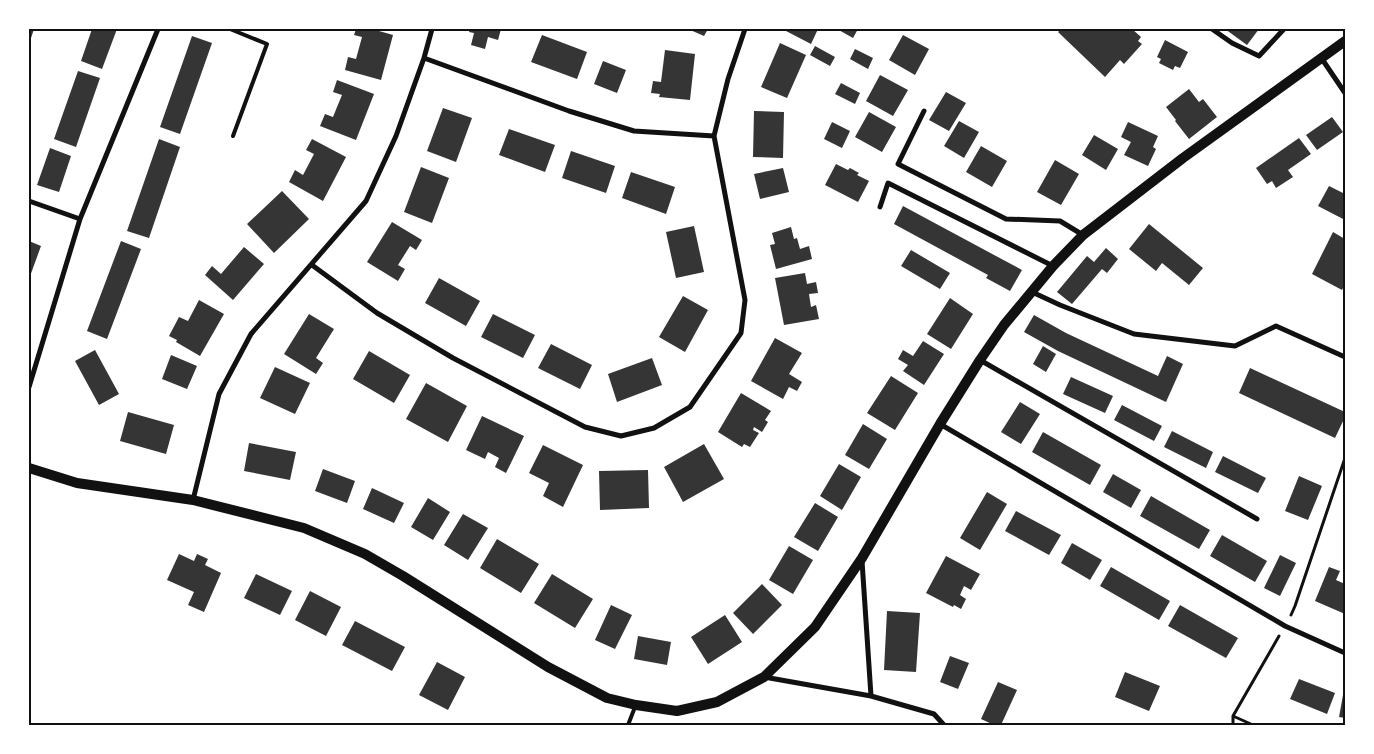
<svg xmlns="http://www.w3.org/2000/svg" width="1374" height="754" font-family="Mulish,sans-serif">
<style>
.building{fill:#353535}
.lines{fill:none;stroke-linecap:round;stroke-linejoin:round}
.path{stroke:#111;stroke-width:3}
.service{stroke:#111;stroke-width:4}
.minor{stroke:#111;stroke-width:5}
.secondary{stroke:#111;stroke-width:10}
.neatline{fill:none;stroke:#111;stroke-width:2}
</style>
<rect width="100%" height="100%" fill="#fff"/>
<path class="building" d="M29 29H34L29 44Z
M92 29H117L102 69 81 61Z
M356 29H372L393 35 381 80 345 70 348 57 356 59 362 37 354 35Z
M470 29H501L498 40 488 37 485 49 471 45 474 33 469 32Z
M688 29H708L704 36Z
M787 29H818L811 44 786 31Z
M837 29H858L853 38Z
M1061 29H1132L1141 37 1138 41 1142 44 1124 64 1120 60 1105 77 1058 32Z
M1225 29H1259L1247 45Z
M542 35 587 52 577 79 531 62Z
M903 35 929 49 915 75 889 60Z
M192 36 212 43 180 134 160 127Z
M1165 40 1188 52 1180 68 1175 66 1173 70 1159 63 1161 59 1157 57Z
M780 43 806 55 787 98 761 87Z
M815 46 835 57 830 66 810 55Z
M855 49 873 58 868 69 850 59Z
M665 50 695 54 690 100 659 97 660 94 651 93 653 81 661 82Z
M603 61 626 70 617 93 594 84Z
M78 71 100 78 76 147 54 139Z
M880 75 908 90 893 116 866 101Z
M337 80 374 94 356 140 320 126 325 114 333 117 337 107 342 95 333 92Z
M841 83 860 93 855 104 835 94Z
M1189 89 1199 102 1203 99 1217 117 1189 139 1175 121 1176 120 1166 107Z
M946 92 966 103 949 131 929 120Z
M443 108 472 118 456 162 427 151Z
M754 111 784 112 783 158 753 157Z
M869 112 896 127 882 152 855 137Z
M1332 117 1343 132 1317 150 1306 135Z
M959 121 979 132 964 158 944 146Z
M832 122 850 131 842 148 824 139Z
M1128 122 1158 136 1153 147 1156 149 1148 166 1124 155 1131 142 1121 137Z
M509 129 555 145 545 172 499 155Z
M1094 135 1118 149 1106 170 1082 155Z
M1299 138 1311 154 1288 170 1293 177 1276 188 1272 181 1267 184 1256 168Z
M159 139 180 147 149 238 127 231Z
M312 139 346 157 323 201 289 182 295 170 303 175 314 154 306 150Z
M981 146 1007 161 992 187 966 172Z
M50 148 71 156 59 192 37 185Z
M571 151 615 166 606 193 562 178Z
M1055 160 1079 174 1061 205 1037 192Z
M836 164 848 170 850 168 859 173 857 175 869 181 858 202 825 185Z
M421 167 449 178 432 223 404 212Z
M783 168 789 192 760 199 754 174Z
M631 172 675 187 666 214 622 198Z
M1329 186 1345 194V220L1318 206Z
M282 191 309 219 274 253 247 224Z
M903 206 1022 270 1010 291 986 278 988 275 894 224Z
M392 222 422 240 416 250 410 246 398 265 405 269 398 281 367 262Z
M1149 224 1203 268 1189 285 1162 263 1156 271 1129 249Z
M694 226 704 272 676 278 666 232Z
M791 227 794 239 797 238 800 249 809 246 812 259 776 269 770 245 775 244 772 233Z
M1333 232 1345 239V284L1342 290 1312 274Z
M29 241 41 246 29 279Z
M121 241 141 249 107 339 87 331Z
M244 247 264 264 233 300 205 275 212 266 221 274Z
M1106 248 1118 259 1107 273 1102 269 1072 304 1057 292 1087 256 1094 262Z
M911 250 950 273 940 289 901 266Z
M805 273 807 284 816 282 818 293 809 294 811 307 816 305 819 319 784 325 775 278Z
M439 278 480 301 466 326 425 303Z
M683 296 708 310 685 352 659 337Z
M950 298 973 314 951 349 927 334Z
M199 300 224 314 200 356 176 342 177 340 169 336 179 317 188 321Z
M309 314 334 329 316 358 323 363 316 374 284 354Z
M493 314 535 335 523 358 481 337Z
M1034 315 1066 333 1158 376 1167 356 1183 364 1166 402 1058 351 1024 332Z
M775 338 802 353 789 374 802 382 797 391 789 387 783 399 751 381Z
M923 341 944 354 924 385 903 371 908 365 898 359 903 350 913 356Z
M551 344 592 365 580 389 538 368Z
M1043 346 1056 354 1046 372 1033 364Z
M95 350 119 394 99 405 75 361Z
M369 351 410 375 394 403 353 379Z
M171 355 197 366 187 389 162 379Z
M652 358 662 385 617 402 608 374Z
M275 367 310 383 295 414 260 398Z
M1250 368 1345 412V417L1335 438 1239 393Z
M891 376 918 393 895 430 867 413Z
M1071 377 1113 396 1105 413 1063 394Z
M426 383 467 406 448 442 406 419Z
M741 393 771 411 765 420 768 422 762 432 754 427 753 430 759 433 750 447 744 444 742 447 718 432Z
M1020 402 1040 414 1021 444 1001 432Z
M1122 405 1162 426 1154 441 1114 420Z
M128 412 174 425 166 454 120 441Z
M482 416 524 436 506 473 495 467 499 458 488 452 485 459 466 450Z
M863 424 887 439 869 469 845 455Z
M1172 431 1213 452 1206 468 1164 447Z
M1043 432 1101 465 1090 485 1032 452Z
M249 443 296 452 290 480 244 471Z
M704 444 724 479 683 502 664 467Z
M543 445 583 465 563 507 543 496 549 483 529 473Z
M1223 456 1266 478 1258 493 1215 472Z
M839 464 861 477 842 510 820 496Z
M323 469 355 481 347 503 315 491Z
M648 470 649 508 600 510 599 471Z
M1113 474 1141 490 1131 508 1103 492Z
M1299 476 1322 486 1308 520 1285 511Z
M372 488 404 503 394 523 363 509Z
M987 492 1007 504 980 550 960 538Z
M1151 496 1210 530 1199 549 1140 516Z
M428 498 450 512 433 540 411 527Z
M815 503 838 517 818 551 794 537Z
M1016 511 1061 535 1049 555 1005 531Z
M463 514 488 528 468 560 444 545Z
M1222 535 1267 561 1255 582 1210 556Z
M497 539 539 564 521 593 480 568Z
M1072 543 1102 560 1090 580 1061 563Z
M789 546 813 560 793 594 769 580Z
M179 554 194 561 197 554 208 559 205 565 221 573 204 612 188 605 194 592 167 580Z
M1280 555 1296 563 1280 596 1264 588Z
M946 556 980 574 971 590 964 586 960 595 966 599 961 609 954 605 953 607 926 593Z
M1111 567 1170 601 1159 620 1100 586Z
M1329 567 1340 571 1336 580 1345 584V614L1315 601Z
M256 574 292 591 280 615 244 598Z
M552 574 593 599 575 628 534 603Z
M762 584 782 605 753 634 733 613Z
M310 591 341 607 326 636 295 620Z
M611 605 632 615 615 649 595 640Z
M1180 605 1238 638 1226 658 1168 626Z
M887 611 920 613 916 672 884 670Z
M725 615 742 642 708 664 691 637Z
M355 621 405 647 392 671 342 645Z
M638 636 671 642 667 665 634 659Z
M950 656 969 663 958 689 940 682Z
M437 662 465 677 448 710 419 695Z
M1125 672 1160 686 1149 711 1115 697Z
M1299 679 1335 693 1327 714 1290 699Z
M998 682 1017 690 1001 725H994L981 719Z
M1343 695H1345V718L1339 717Z"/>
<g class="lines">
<path class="path" d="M1291 615 1295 606 1345 458
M1233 716 1253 725
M1233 725V716L1279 636"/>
<path class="service" d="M230 29 267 44 233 136
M628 725 635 707"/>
<path class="minor" d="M1212 29 1232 43 1259 56 1284 29
M424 58 569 111 634 131 714 136
M1322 59 1345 93
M924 111 898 164 1006 219 1060 221 1083 235
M29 201 80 219
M880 207 888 183 1053 266
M312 265 377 313 453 358 585 427 621 436 654 428 690 407 741 333 745 300 714 136 728 79 745 29
M1032 292 1060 305 1134 334 1235 346 1276 326 1345 357
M980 360 1257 519
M29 387 80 219 158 29
M940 424 1285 626 1345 653
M193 500 219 394 251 334 366 201 396 136 424 58 432 29
M862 561 871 696
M764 677 871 696 934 714 944 725"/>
<path class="secondary" d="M29 468 77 483 193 500 304 528 365 554 403 576 548 667 607 698 636 705 677 711 717 702 764 677 815 627 862 558 940 424 980 360 1004 325 1053 266 1083 235 1183 158 1345 41"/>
</g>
<rect width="1374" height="754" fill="none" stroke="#ffffff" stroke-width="60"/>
<rect x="30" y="30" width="1314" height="694" class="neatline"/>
</svg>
